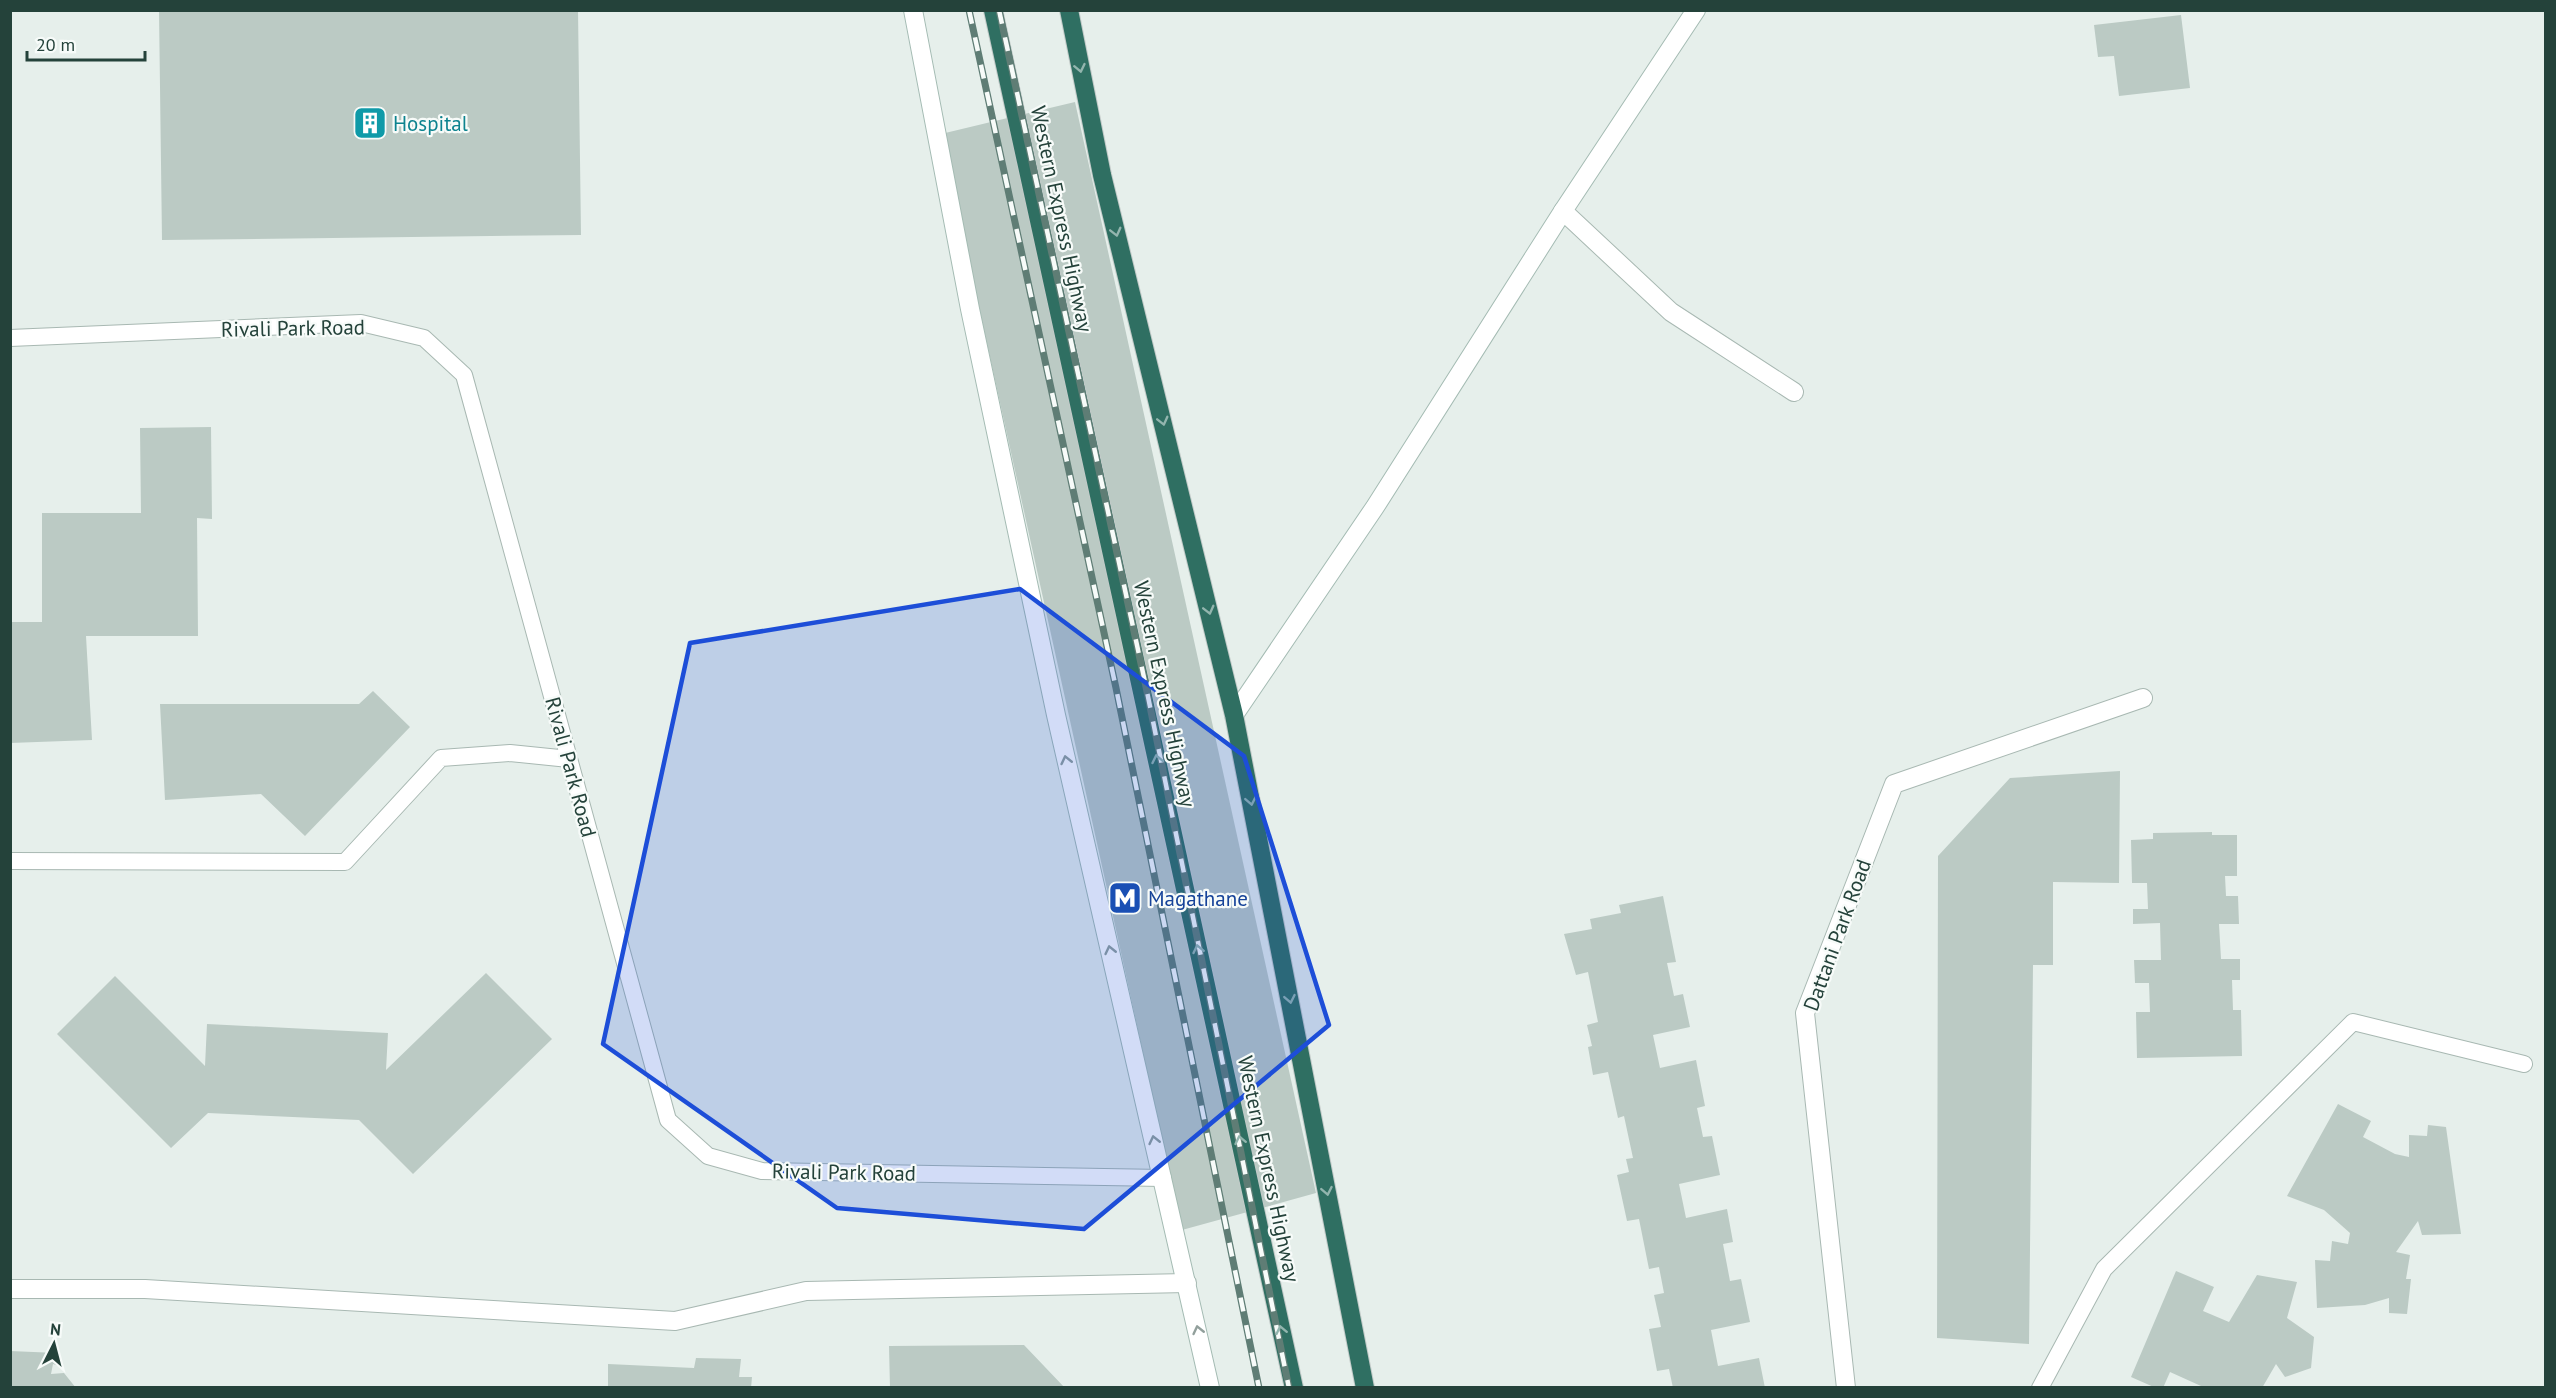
<svg xmlns="http://www.w3.org/2000/svg" width="2556" height="1398" font-family="'PT Sans',sans-serif">
<style>
.building{fill:#bbcac4}
.lines{fill:none;stroke-linecap:round;stroke-linejoin:round}
.lane-casing{stroke:#a8b8b2;stroke-width:18}
.street-casing{stroke:#a8b8b2;stroke-width:20}
.secondary-casing{stroke:#a4bbb3;stroke-width:20}
.highway-casing{stroke:#c2cac8;stroke-width:20}
.lane{stroke:#fff;stroke-width:16}
.street{stroke:#fff;stroke-width:18}
.secondary{stroke:#fff;stroke-width:18}
.highway{stroke:#2f6f62;stroke-width:18}
.rail-casing{stroke:#5f7d75;stroke-width:7}
.rail{stroke:#f7fbf9;stroke-width:4.5;stroke-dasharray:14;stroke-linecap:butt}
.oneway{stroke:#93b5ae}
.oneway2{stroke:#92a09c}
.marked{fill:#1d4ed8;fill-opacity:0.2;stroke:#1d4ed8;stroke-width:4.5;stroke-linejoin:round}
.labels{text-anchor:middle;dominant-baseline:central;stroke-width:4.5;stroke-linejoin:round;paint-order:stroke}
.culture-label{font-size:21px;fill:#0d838f;stroke:#f7fbf9;text-anchor:start}
.street-label{font-size:21px;fill:#24423a;stroke:#f7fbf9}
.transit-label{font-size:21px;fill:#164399;stroke:#f7fbf9;text-anchor:start}
</style>
<rect width="100%" height="100%" fill="#e6efeb"/>
<path class="building" d="M159 10H578L581 235 162 240Z
M2181 15 2190 88 2119 96 2114 56 2098 57 2094 25Z
M1075 102 1316 1193 1182 1230 941 134Z
M211 427 212 519 197 518 198 636H86L92 740 10 743V622H42V513H141L140 428Z
M373 691 410 727 305 836 261 794 165 800 160 704H359Z
M2120 771 2119 883 2053 882V965H2033L2029 1344 1937 1338 1938 856 2010 778Z
M2212 832V835H2237V876H2225L2226 896H2238L2239 924H2219L2221 959H2240V980H2232L2233 1010H2241L2242 1056 2137 1058 2136 1012H2150L2149 983H2135L2134 960H2161L2160 923 2133 924V909H2148L2147 883H2132L2131 840 2153 839V833Z
M1663 896 1676 962 1667 963 1674 996 1683 994 1690 1027 1653 1035 1660 1068 1696 1060 1705 1106 1697 1108 1703 1137 1712 1136 1720 1175 1679 1184 1686 1218 1727 1209 1733 1242 1723 1244 1730 1281 1741 1279 1750 1322 1711 1330 1718 1366 1759 1358 1765 1388H1673L1669 1369 1657 1371 1649 1329 1661 1327 1654 1295 1664 1293 1659 1267 1649 1269 1639 1219 1627 1221 1617 1175 1629 1172 1626 1159 1633 1158 1624 1116 1618 1118 1608 1072 1593 1075 1588 1047 1592 1046 1587 1025 1598 1022 1588 972 1576 975 1564 934 1592 929 1590 919 1621 913 1619 905Z
M486 973 552 1039 413 1174 359 1120 208 1113 171 1148 57 1034 115 976 205 1066 207 1024 388 1033 386 1070Z
M2338 1104 2371 1121 2363 1137 2395 1154 2409 1157V1135L2427 1136 2428 1125 2446 1127 2461 1234 2422 1235 2418 1221 2396 1252 2410 1255 2406 1279H2411L2407 1314 2389 1313V1298L2365 1305 2317 1308 2315 1260 2330 1261 2332 1241 2348 1244 2350 1233 2324 1210 2287 1196Z
M2176 1271 2214 1287 2203 1311 2229 1322 2257 1275 2297 1282 2287 1318 2314 1337 2311 1368 2285 1377 2276 1364 2262 1388H2200L2201 1386 2170 1372 2163 1388H2156L2131 1377Z
M1024 1345 1065 1388H890L889 1346Z
M10 1351 57 1353 59 1366 53 1364 51 1374 64 1373 76 1388H10Z
M696 1358 741 1359 739 1377H752L751 1388H608V1364L694 1368Z"/>
<g class="lines">
<defs>
<path id="lane" d="M10 338 361 323 424 338 464 375 668 1120 708 1156 762 1171 1163 1178
M10 861 345 862 441 758 510 753 569 759
M2040 1388 2104 1269 2353 1022 2524 1064"/>
<path id="street" d="M1563 211 1671 312 1794 392
M10 1289H145L675 1321 806 1291 1187 1283
M1846 1388 1805 1013 1894 784 2143 698"/>
<path id="secondary" d="M913 10 970 309 1056 715 1210 1388
M1234 715 1375 507 1563 211 1696 10"/>
<path id="highway" d="M993 10 1294 1388
M1069 10 1102 175 1234 715 1365 1388"/>
</defs>
<use href="#lane" class="lane-casing"/>
<use href="#street" class="street-casing"/>
<use href="#secondary" class="secondary-casing"/>
<use href="#highway" class="highway-casing"/>
<use href="#lane" class="lane"/>
<use href="#street" class="street"/>
<use href="#secondary" class="secondary"/>
<use href="#highway" class="highway"/>
<defs>
<path id="rail" d="M969 10 1116 688 1259 1388
M999 10 1145 682 1289 1388"/>
</defs>
<use href="#rail" class="rail-casing"/>
<use href="#rail" class="rail"/>
</g>
<defs><path id="oneway-chevron" d="M-2-3.5L2.5 0L-2 3.5" fill="none" stroke-width="1.6" stroke-linecap="round" stroke-linejoin="round" transform="scale(1.5)"/></defs>
<g class="oneway">
<use href="#oneway-chevron" transform="translate(1080 68) rotate(78)"/>
<use href="#oneway-chevron" transform="translate(1116 232) rotate(76)"/>
<use href="#oneway-chevron" transform="translate(1163 421) rotate(76)"/>
<use href="#oneway-chevron" transform="translate(1209 610) rotate(76)"/>
<use href="#oneway-chevron" transform="translate(1157 759) rotate(-102)"/>
<use href="#oneway-chevron" transform="translate(1251 801) rotate(79)"/>
<use href="#oneway-chevron" transform="translate(1198 949) rotate(-102)"/>
<use href="#oneway-chevron" transform="translate(1290 999) rotate(79)"/>
<use href="#oneway-chevron" transform="translate(1240 1140) rotate(-102)"/>
<use href="#oneway-chevron" transform="translate(1327 1191) rotate(79)"/>
<use href="#oneway-chevron" transform="translate(1281 1330) rotate(-102)"/>
</g>
<g class="oneway2">
<use href="#oneway-chevron" transform="translate(1066 760) rotate(-103)"/>
<use href="#oneway-chevron" transform="translate(1110 950) rotate(-103)"/>
<use href="#oneway-chevron" transform="translate(1154 1140) rotate(-103)"/>
<use href="#oneway-chevron" transform="translate(1198 1330) rotate(-103)"/>
</g>
<path class="marked" d="M1020 589 1244 756 1329 1025 1084 1229 837 1208 603 1044 690 643Z"/>
<defs>
<symbol id="building-square" viewBox="-11 -11 22 22"><rect x="-9" y="-9" width="18" height="18" rx="4" fill="#0f9aa8" stroke="#f7fbf9"/><path d="M-4-6H4V6H1V3H-1V6H-4ZM-2.5-4.3h1.7v1.8h-1.7ZM.8-4.3h1.7v1.8H.8ZM-2.5-1h1.7V.8h-1.7ZM.8-1h1.7V.8H.8Z" fill="#fff"/></symbol>
<symbol id="metro-square" viewBox="-11 -11 22 22"><rect x="-9" y="-9" width="18" height="18" rx="4" fill="#1a4fb4" stroke="#f7fbf9"/><path d="M-5.5 5V-5H-3L0 0L3-5H5.5V5H3V-.5L0 4L-3-.5V5Z" fill="#fff"/></symbol>
</defs>
<g fill-rule="evenodd">
<use href="#building-square" x="351" y="104" width="38" height="38"/>
<use href="#metro-square" x="1106" y="879" width="38" height="38"/>
</g>
<g class="labels">
<g class="culture-label">
<text x="393" y="123">Hospital</text>
</g>
<g class="street-label">
<text transform="translate(1062 219) rotate(78)">Western Express Highway</text>
<text transform="translate(293 328) rotate(-1)">Rivali Park Road</text>
<text transform="translate(1165 694) rotate(78)">Western Express Highway</text>
<text transform="translate(571 767) rotate(75)">Rivali Park Road</text>
<text transform="translate(1837 935) rotate(-70)">Dattani Park Road</text>
<text transform="translate(1269 1169) rotate(78)">Western Express Highway</text>
<text transform="translate(844 1172) rotate(1)">Rivali Park Road</text>
</g>
<g class="transit-label">
<text x="1148" y="898">Magathane</text>
</g>
</g>
<rect width="2556" height="1398" fill="none" stroke="#24423a" stroke-width="24"/>
<g transform="translate(54 1344) rotate(6)" stroke="#f7fbf9" stroke-width="4.5" paint-order="stroke">
<path d="M0-4.5L10 22L0 15L-10 22Z" fill="#24423a"/>
<text y="-9" font-size="16" font-weight="bold" text-anchor="middle" fill="#24423a">N</text>
</g>
<path d="M27 51v9h118v-9" fill="none" stroke="#24423a" stroke-width="3"/>
<text x="36" y="51" font-size="18" fill="#24423a" stroke="#f7fbf9" stroke-width="4.5" paint-order="stroke">20 m</text>
</svg>
